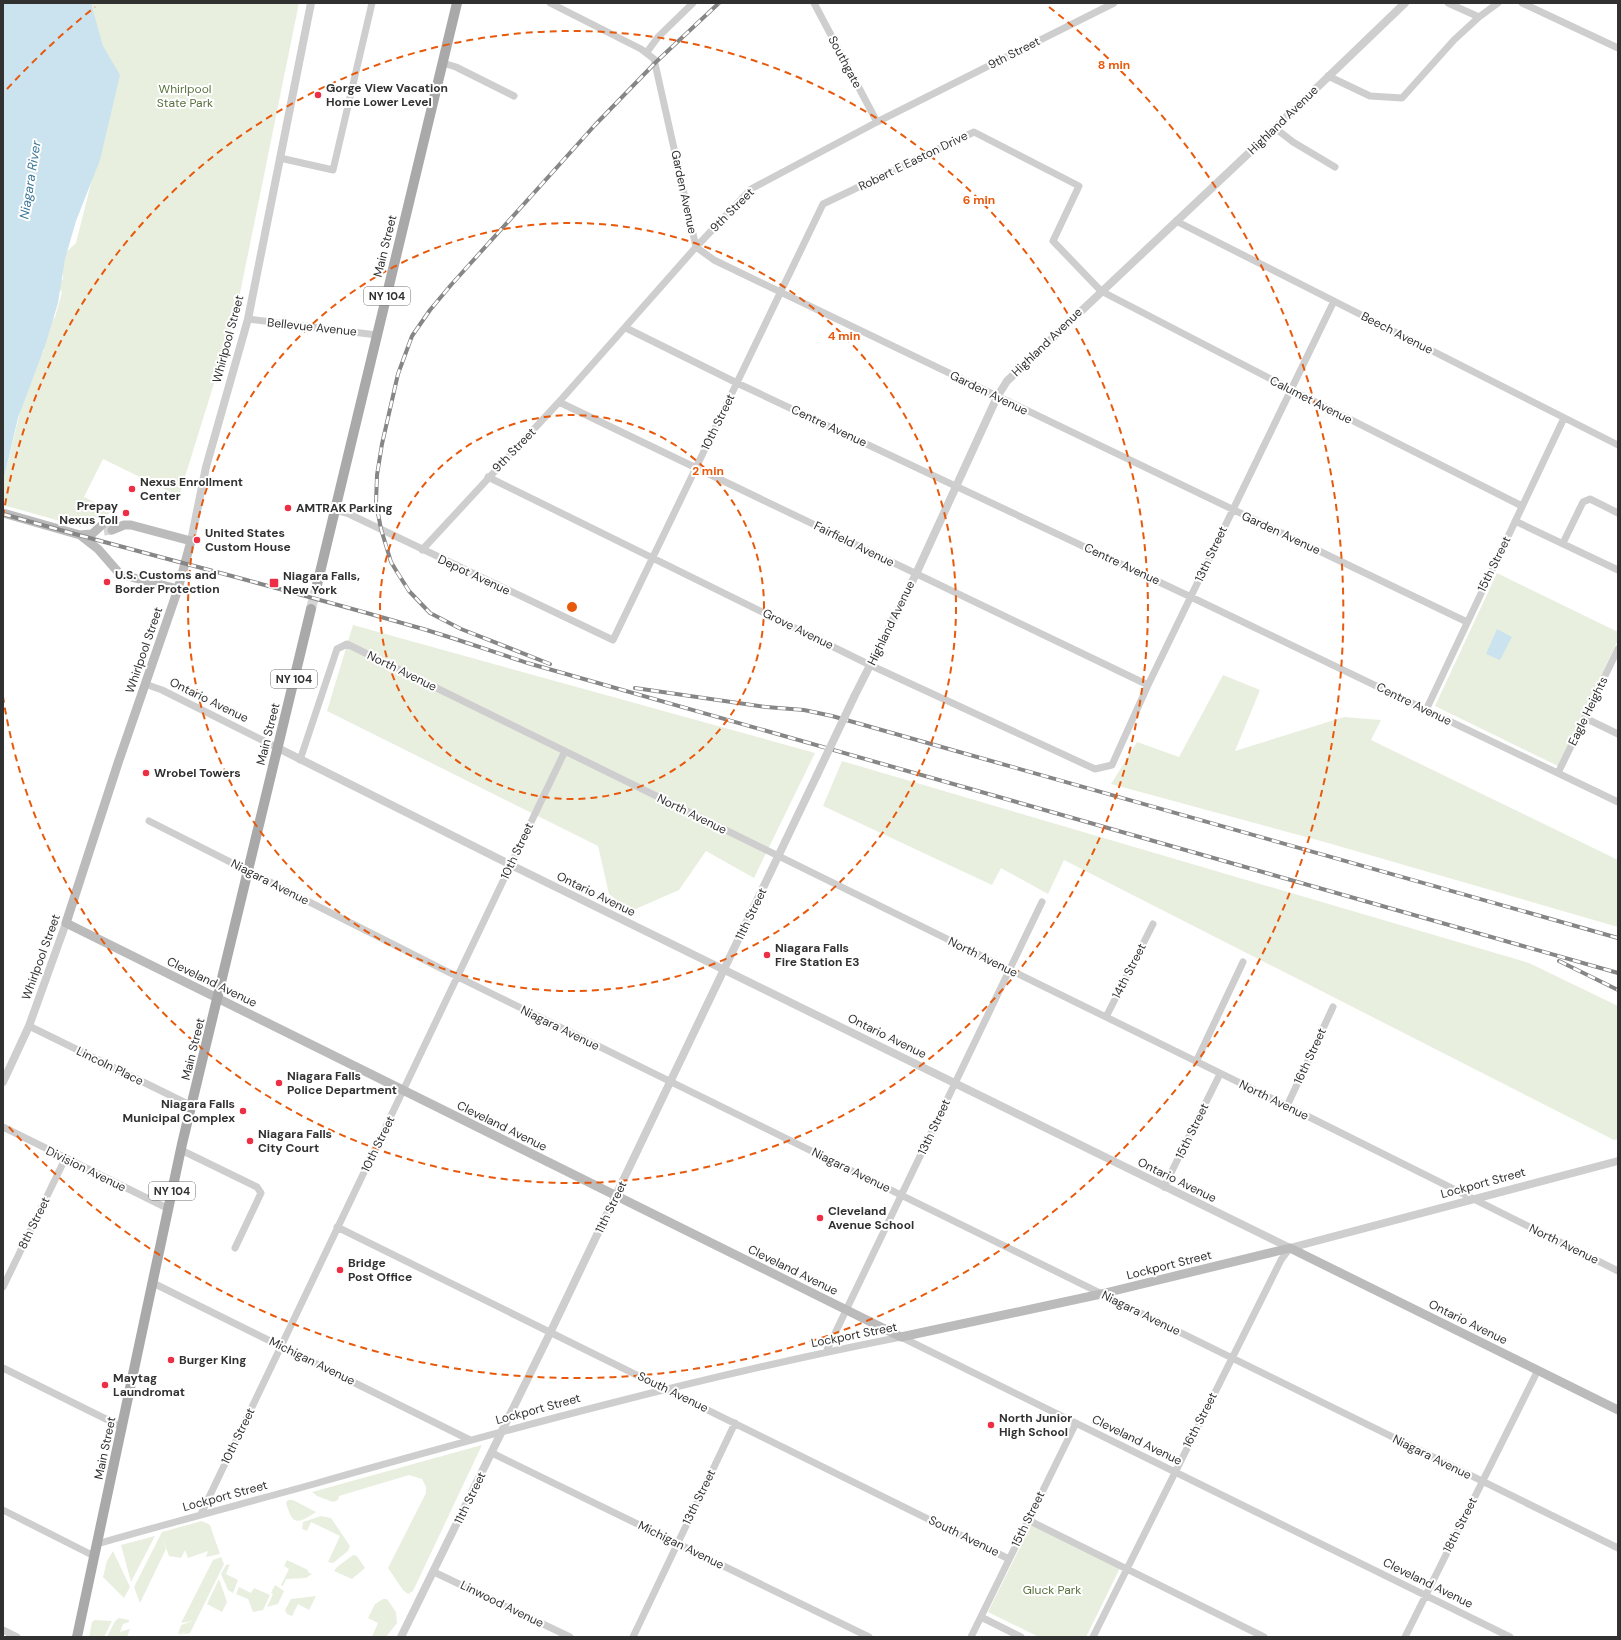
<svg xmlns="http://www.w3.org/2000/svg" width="1621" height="1640" font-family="'DM Sans',sans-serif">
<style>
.green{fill:#e8efdf}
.water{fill:#cbe3ef}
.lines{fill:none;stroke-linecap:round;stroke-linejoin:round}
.secondary-tunnel{stroke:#d6d6d6;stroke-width:9;stroke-dasharray:9 4.5;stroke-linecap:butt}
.primary-tunnel{stroke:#d6d6d6;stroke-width:10;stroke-dasharray:10 5;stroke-linecap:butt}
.minor{stroke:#cecece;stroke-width:7}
.tertiary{stroke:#cecece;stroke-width:8}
.secondary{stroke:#bbb;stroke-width:9}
.primary{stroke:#a9a9a9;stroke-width:10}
.rail-casing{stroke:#868686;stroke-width:4}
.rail{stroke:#fff;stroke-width:2.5;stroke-dasharray:8;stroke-linecap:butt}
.tertiary-bridge{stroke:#cecece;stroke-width:8}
.ring{fill:none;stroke:#e8590c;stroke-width:2;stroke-dasharray:7 5}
.poi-dot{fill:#ee2e44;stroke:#fff;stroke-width:1.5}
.labels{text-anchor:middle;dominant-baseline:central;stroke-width:4;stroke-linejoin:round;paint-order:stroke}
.shield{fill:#fff;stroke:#6f6f6f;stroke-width:1}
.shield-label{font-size:11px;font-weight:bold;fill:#313131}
.street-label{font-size:12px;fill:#313131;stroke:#fff}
.poi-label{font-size:12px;font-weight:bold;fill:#313131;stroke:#fff;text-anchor:start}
.park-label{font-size:12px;fill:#57703c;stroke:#fff}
.water-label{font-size:13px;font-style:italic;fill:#3a7899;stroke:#fff}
.centre{fill:#e8590c;stroke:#fff;stroke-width:2}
.ring-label{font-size:12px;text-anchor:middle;font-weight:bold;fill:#e8590c;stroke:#fff;stroke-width:4;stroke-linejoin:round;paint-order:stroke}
</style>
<rect width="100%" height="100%" fill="#fff"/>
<path class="green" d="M91 3H299L236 313 179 496 103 459 84 497 112 510C105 520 95 519 84 518L81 527 3 505V482L31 367 44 351V330L55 317 62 292 55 285 63 279 62 256 76 243 99 151 81 47Z
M1497 573 1618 632V640L1558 766 1435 706Z
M353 625 815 753 754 878 706 851 679 890 631 911 609 894 598 846 327 711Z
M1223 675 1260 690 1235 751 1344 717 1381 720 1371 740 1618 860V927L1321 841 1111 784 1137 742 1179 757Z
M842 761 1529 963 1618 1006V1139L1614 1140 1064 860 1048 894 1001 868 992 885 823 806Z
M482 1445 413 1591 408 1594 403 1590 388 1568 426 1493V1487L422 1479 409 1475 339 1496 338 1500 333 1502 317 1496 312 1492Z
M288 1500H293L316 1512C297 1524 293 1526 286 1503Z
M321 1516 331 1518 350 1546 348 1551 333 1563 328 1562 340 1536 311 1522 307 1531 302 1529 303 1522Z
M202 1521 210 1525 220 1554 206 1557 208 1551 188 1558 185 1550 181 1558 169 1556 162 1537 166 1549 140 1603 134 1587 162 1532Z
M1031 1525 1120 1568 1086 1637H1039L988 1612Z
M155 1536 131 1582 121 1545Z
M113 1551 130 1587 124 1598 103 1577 107 1561Z
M353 1555 357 1556 365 1568 352 1579 334 1571 337 1567Z
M221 1557 224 1564 190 1633 178 1635 188 1631 178 1634 181 1625 193 1621 181 1623 213 1560Z
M287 1560 308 1570V1572L312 1574 306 1578 286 1579 283 1586 281 1585 289 1569 284 1566Z
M230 1564 226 1574 238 1580 233 1593 228 1590 221 1574 226 1565Z
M219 1579 227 1602 222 1612 207 1604Z
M275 1585 284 1591 278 1604 267 1607 273 1594 271 1593Z
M239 1587 251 1593 254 1588 270 1595 263 1610 253 1612 248 1599 236 1594Z
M316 1596 309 1610 298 1604 292 1616 287 1614 285 1610 291 1599Z
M383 1599H387L396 1612 397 1623 386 1637H372L378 1623 368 1618 375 1604Z
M119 1618 129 1620V1622L123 1624 120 1632 130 1629 127 1637H107L115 1621Z
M95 1620 112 1621 104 1637H89L92 1622Z"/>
<path class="water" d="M3 3H91L103 46 120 75 100 160 76 221 65 259 58 303 45 346 18 418 3 482Z
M1497 629 1512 637 1500 660 1486 654Z"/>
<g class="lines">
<path class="secondary-tunnel" d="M104 531 112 530"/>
<path class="primary-tunnel" d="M311 609 316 589"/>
<path class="minor" d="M550 3 641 49 654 59 696 247 714 260 1467 622
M814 3 877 122
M1448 3 1479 17 1498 3
M1522 3 1618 48
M647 52 658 37 693 3
M443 63 456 67 514 96
M1328 76 1370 96 1402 98 1454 40 1479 17
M1275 128 1293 142 1335 167
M280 158 333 170 372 3
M1176 221 1618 445
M248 319 377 335
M626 328 737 383 1191 597 1618 802
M559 402 1148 685
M488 477 870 665 1095 769 1112 765 1148 685 1334 301
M335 510 349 514 613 640 823 204 974 132 1079 186 1053 241 1101 291 1290 389 1522 506
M1515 521 1618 570
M1563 543 1583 502 1590 499 1618 513
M422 550 559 402 696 247 751 189 877 122 1114 3
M145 684 162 690 278 748
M1426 710 1564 418
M1585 718 1618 734
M300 760 337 649 347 644 1287 1106 1618 1271
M1558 773 1618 649
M149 821 458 977 1618 1548
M1106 1017 1153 924
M29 1026 192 1106
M1196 1062 1243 962
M1287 1106 1333 1007
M3 1127 169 1209
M181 1150 257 1187 261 1193 235 1248
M1164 1187 1220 1074
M337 1227 1009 1559
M153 1283 470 1440
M3 1287 65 1159
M826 1352 1042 902
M3 1368 122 1427
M492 1453 869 1637
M3 1510 94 1556
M201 1514 565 751
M1028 1520 1264 1637
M97 1544C169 1523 242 1504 314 1484 508 1429 703 1376 901 1337L1510 1637
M434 1572 570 1637
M981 1617 1021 1637
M3 1630 17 1637
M633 1637 735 1423
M971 1637 1076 1423
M1093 1637 1281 1260 1290 1248
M1405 1637 1538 1370"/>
<path class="tertiary" d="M191 541 206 467 248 319 311 3
M854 697 916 574 997 397 1007 381 1251 151 1405 3
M278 748 511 865 1290 1248 1618 1161
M3 1082 29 1026 66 923
M401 1637 551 1331 817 775"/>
<path class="secondary" d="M3 513 80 535 92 534 102 525
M112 530 124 525H131L191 541 178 589 118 763 66 923 901 1337 1101 1294 1290 1248 1618 1410
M80 535 98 549 119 573
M127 576 178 589"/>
<path class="primary" d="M316 589 457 3
M77 1637 182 1144 311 609"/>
<defs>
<path id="rail" d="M3 514C140 553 279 587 416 627 455 638 493 652 531 664L1618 973
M550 664 461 629 430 613 409 591 397 572 391 562 381 529 376 503 377 475 382 444 398 374 412 336 430 310 451 285 595 125 656 62 719 3
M635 688 766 707 804 710 832 716 1618 938
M1559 961 1618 990"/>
</defs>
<use href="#rail" class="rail-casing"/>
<use href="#rail" class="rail"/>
<path class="tertiary-bridge" d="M817 775 854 697"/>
</g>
<g class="ring">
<circle cx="572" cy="607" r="192"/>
<circle cx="572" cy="607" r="384"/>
<path d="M3 517A576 576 0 1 1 3 697"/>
<path d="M7 89A767 767 0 0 1 95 7M1049 7A767 767 0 1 1 7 1125"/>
</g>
<g class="poi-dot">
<circle cx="318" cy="95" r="4"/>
<circle cx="132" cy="489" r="4"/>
<circle cx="288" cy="508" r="4"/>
<circle cx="126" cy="513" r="4"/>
<circle cx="197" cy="540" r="4"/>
<circle cx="107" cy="582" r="4"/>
<rect x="269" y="578" width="10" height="10" rx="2"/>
<circle cx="146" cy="773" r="4"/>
<circle cx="767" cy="955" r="4"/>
<circle cx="279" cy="1083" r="4"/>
<circle cx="243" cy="1111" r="4"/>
<circle cx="250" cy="1141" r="4"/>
<circle cx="820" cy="1218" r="4"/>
<circle cx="340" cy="1270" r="4"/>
<circle cx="171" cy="1360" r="4"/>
<circle cx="105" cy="1385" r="4"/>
<circle cx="991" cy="1425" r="4"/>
</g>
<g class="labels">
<g class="shield">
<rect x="364" y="287" width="46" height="18" rx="3"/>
<rect x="271" y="670" width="46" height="18" rx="3"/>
<rect x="149" y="1182" width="46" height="18" rx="3"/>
</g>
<g class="shield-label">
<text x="387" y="296">NY 104</text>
<text x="294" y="679">NY 104</text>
<text x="172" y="1191">NY 104</text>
</g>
<g class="street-label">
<text transform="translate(1014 53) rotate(-27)">9th Street</text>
<text transform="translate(845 62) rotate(62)">Southgate</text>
<text transform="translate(1283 120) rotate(-44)">Highland Avenue</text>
<text transform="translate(913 161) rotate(-26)">Robert E Easton Drive</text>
<text transform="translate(684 192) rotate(78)">Garden Avenue</text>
<text transform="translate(732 210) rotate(-45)">9th Street</text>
<text transform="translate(385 246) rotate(-76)">Main Street</text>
<text transform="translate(312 327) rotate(6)">Bellevue Avenue</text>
<text transform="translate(1397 333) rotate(27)">Beech Avenue</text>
<text transform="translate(228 339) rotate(-75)">Whirlpool Street</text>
<text transform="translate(1047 342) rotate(-44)">Highland Avenue</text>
<text transform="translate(989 393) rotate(26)">Garden Avenue</text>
<text transform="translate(1311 400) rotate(27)">Calumet Avenue</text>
<text transform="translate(718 422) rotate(-64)">10th Street</text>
<text transform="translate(829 426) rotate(25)">Centre Avenue</text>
<text transform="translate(514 450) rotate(-46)">9th Street</text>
<text transform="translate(1281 533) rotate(25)">Garden Avenue</text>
<text transform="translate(854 544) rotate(26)">Fairfield Avenue</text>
<text transform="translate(1211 554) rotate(-65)">13th Street</text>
<text transform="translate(1122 564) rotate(25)">Centre Avenue</text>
<text transform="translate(1494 564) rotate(-64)">15th Street</text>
<text transform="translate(474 575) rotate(25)">Depot Avenue</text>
<text transform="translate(891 623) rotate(-64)">Highland Avenue</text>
<text transform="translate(798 629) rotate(26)">Grove Avenue</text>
<text transform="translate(144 650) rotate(-71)">Whirlpool Street</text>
<text transform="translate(402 671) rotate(26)">North Avenue</text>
<text transform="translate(209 700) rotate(26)">Ontario Avenue</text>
<text transform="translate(1414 704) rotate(26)">Centre Avenue</text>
<text transform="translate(1588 711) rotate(-64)">Eagle Heights</text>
<text transform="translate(268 734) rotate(-76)">Main Street</text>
<text transform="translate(692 814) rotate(26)">North Avenue</text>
<text transform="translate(517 851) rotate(-65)">10th Street</text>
<text transform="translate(270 882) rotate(27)">Niagara Avenue</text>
<text transform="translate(596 894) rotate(26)">Ontario Avenue</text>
<text transform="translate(751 914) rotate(-64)">11th Street</text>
<text transform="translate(41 957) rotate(-70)">Whirlpool Street</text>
<text transform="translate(983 957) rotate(26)">North Avenue</text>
<text transform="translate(1129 971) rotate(-63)">14th Street</text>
<text transform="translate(212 982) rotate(26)">Cleveland Avenue</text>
<text transform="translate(560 1028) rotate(26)">Niagara Avenue</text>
<text transform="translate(887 1036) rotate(26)">Ontario Avenue</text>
<text transform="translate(193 1049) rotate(-76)">Main Street</text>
<text transform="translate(1310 1056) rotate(-65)">16th Street</text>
<text transform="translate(110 1066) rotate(26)">Lincoln Place</text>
<text transform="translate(1274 1100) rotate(26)">North Avenue</text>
<text transform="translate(502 1126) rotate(26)">Cleveland Avenue</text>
<text transform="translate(934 1127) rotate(-65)">13th Street</text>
<text transform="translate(1192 1131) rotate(-64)">15th Street</text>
<text transform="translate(378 1144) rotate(-64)">10th Street</text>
<text transform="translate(86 1169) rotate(26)">Division Avenue</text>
<text transform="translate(851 1170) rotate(26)">Niagara Avenue</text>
<text transform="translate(1177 1180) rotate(26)">Ontario Avenue</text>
<text transform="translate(1483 1183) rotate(-15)">Lockport Street</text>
<text transform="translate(611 1207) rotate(-64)">11th Street</text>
<text transform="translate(34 1223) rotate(-64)">8th Street</text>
<text transform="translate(1564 1244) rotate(26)">North Avenue</text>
<text transform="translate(1169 1265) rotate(-14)">Lockport Street</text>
<text transform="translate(793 1270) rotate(26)">Cleveland Avenue</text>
<text transform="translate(1141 1313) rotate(26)">Niagara Avenue</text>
<text transform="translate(1468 1322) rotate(26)">Ontario Avenue</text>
<text transform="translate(854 1335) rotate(-11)">Lockport Street</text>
<text transform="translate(312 1361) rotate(26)">Michigan Avenue</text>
<text transform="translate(673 1392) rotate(26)">South Avenue</text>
<text transform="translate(538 1409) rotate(-15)">Lockport Street</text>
<text transform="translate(1200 1420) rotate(-63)">16th Street</text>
<text transform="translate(238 1436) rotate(-64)">10th Street</text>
<text transform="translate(1137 1440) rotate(26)">Cleveland Avenue</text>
<text transform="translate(105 1448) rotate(-78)">Main Street</text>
<text transform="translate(1432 1457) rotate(26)">Niagara Avenue</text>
<text transform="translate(225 1496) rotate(-15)">Lockport Street</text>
<text transform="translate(699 1497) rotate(-64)">13th Street</text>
<text transform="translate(470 1498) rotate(-64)">11th Street</text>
<text transform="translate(1028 1519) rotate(-64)">15th Street</text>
<text transform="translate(1460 1525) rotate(-63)">18th Street</text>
<text transform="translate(964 1536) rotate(26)">South Avenue</text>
<text transform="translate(681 1545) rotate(26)">Michigan Avenue</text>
<text transform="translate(1428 1583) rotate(26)">Cleveland Avenue</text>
<text transform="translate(502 1604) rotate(26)">Linwood Avenue</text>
</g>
<g class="poi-label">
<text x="326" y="88">Gorge View Vacation<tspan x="326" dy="14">Home Lower Level</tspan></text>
<text x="140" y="482">Nexus Enrollment<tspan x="140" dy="14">Center</tspan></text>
<text x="118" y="506" text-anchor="end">Prepay<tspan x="118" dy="14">Nexus Toll</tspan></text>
<text x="296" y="508">AMTRAK Parking</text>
<text x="205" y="533">United States<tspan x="205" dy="14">Custom House</tspan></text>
<text x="115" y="575">U.S. Customs and<tspan x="115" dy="14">Border Protection</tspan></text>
<text x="283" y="576">Niagara Falls,<tspan x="283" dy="14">New York</tspan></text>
<text x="154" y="773">Wrobel Towers</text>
<text x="775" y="948">Niagara Falls<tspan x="775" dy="14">Fire Station E3</tspan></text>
<text x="287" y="1076">Niagara Falls<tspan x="287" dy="14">Police Department</tspan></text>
<text x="235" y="1104" text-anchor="end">Niagara Falls<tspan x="235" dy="14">Municipal Complex</tspan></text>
<text x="258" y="1134">Niagara Falls<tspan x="258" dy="14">City Court</tspan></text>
<text x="828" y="1211">Cleveland<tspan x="828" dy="14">Avenue School</tspan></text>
<text x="348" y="1263">Bridge<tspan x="348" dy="14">Post Office</tspan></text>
<text x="179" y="1360">Burger King</text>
<text x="113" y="1378">Maytag<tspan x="113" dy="14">Laundromat</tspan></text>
<text x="999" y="1418">North Junior<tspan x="999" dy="14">High School</tspan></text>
</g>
<g class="park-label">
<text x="185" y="89">Whirlpool<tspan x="185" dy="14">State Park</tspan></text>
<text x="1052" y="1590">Gluck Park</text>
</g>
<g class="water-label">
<text transform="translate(30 180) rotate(-81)">Niagara River</text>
</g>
</g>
<circle cx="572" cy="607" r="6" class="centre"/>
<g class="ring-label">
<text x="1114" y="69">8 min</text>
<text x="979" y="204">6 min</text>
<text x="844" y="340">4 min</text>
<text x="708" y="475">2 min</text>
</g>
<rect width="1621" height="1640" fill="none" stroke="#313131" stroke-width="8"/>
</svg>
